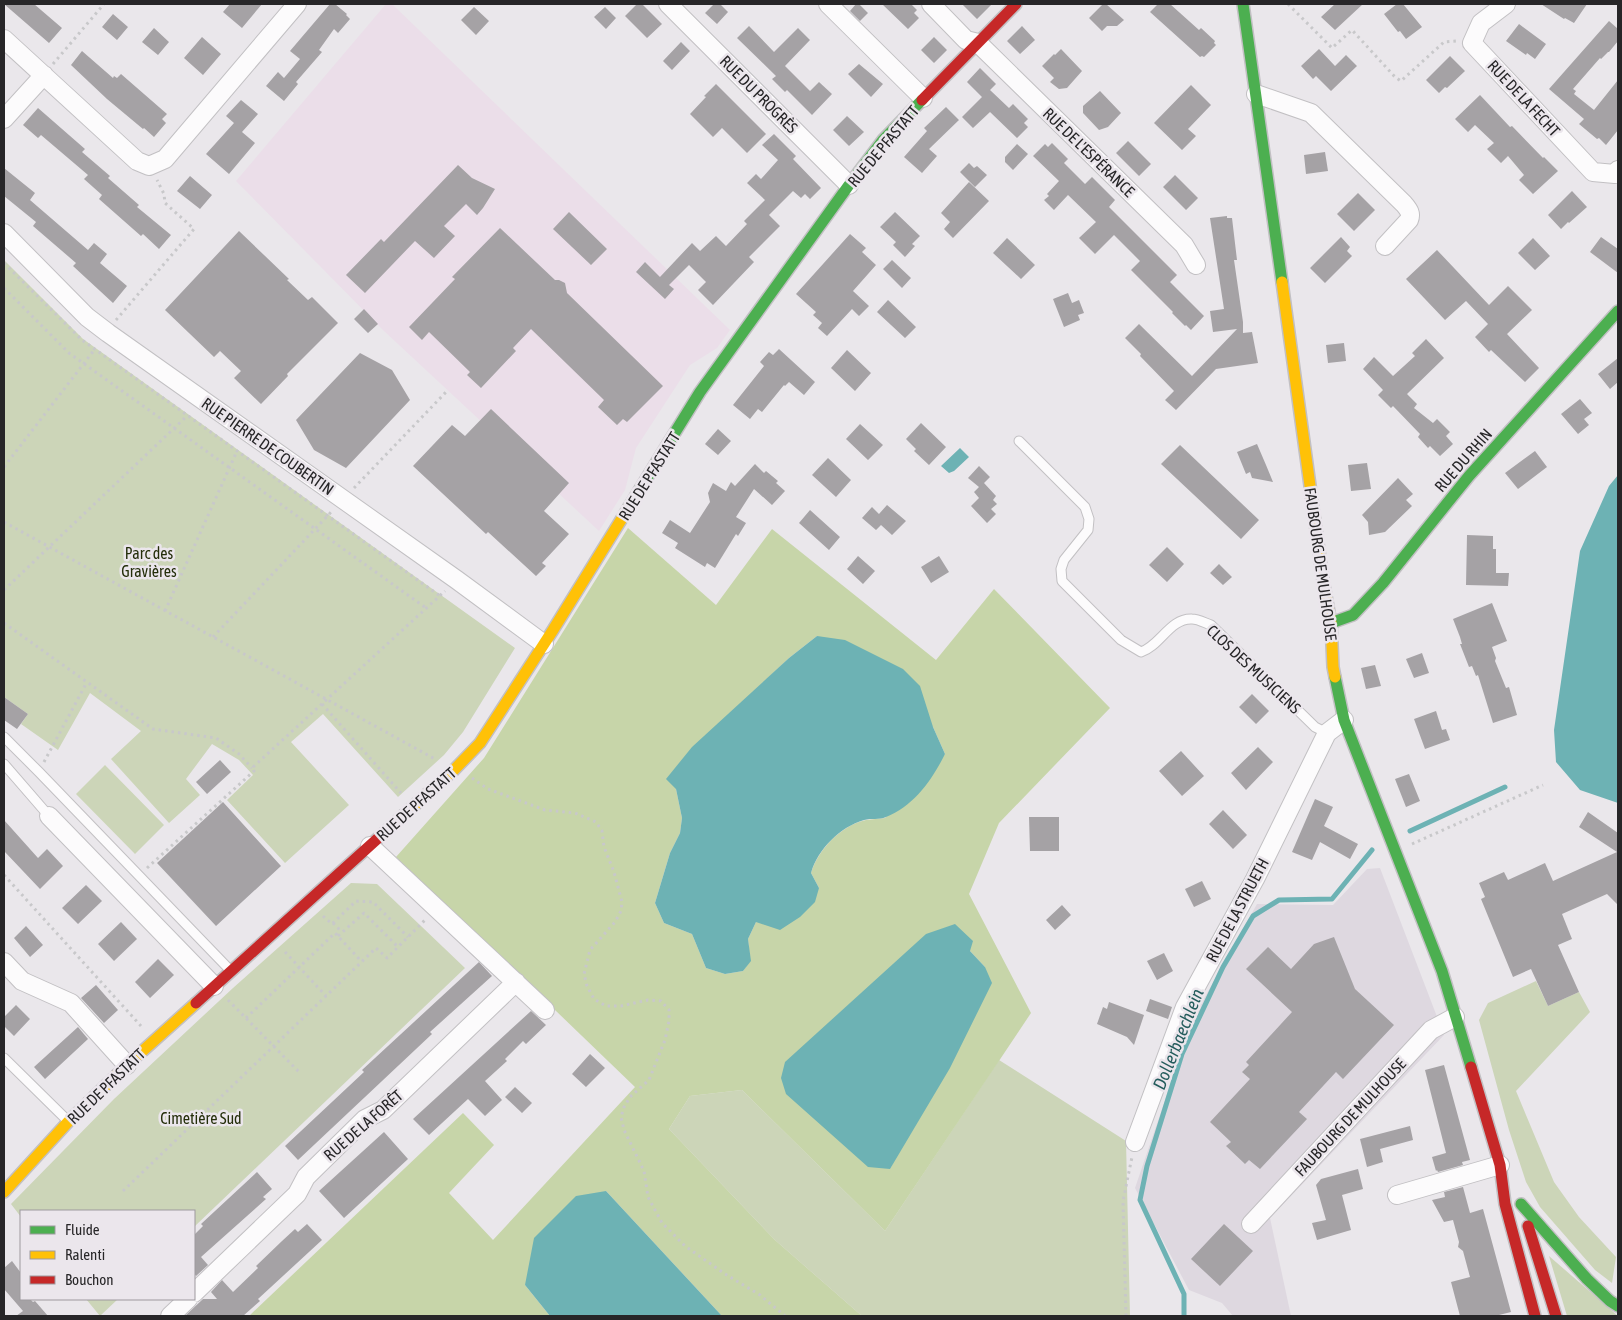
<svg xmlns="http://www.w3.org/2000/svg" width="1622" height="1320" font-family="'Asap Condensed',sans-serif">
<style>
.built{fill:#ded8e0}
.education{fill:#ebdee9}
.green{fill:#ccd5b8}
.forest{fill:#c7d5a9;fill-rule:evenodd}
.water{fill:#6db2b4}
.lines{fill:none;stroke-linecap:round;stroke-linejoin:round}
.stream{stroke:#6db2b4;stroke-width:5}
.building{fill:#a5a2a5}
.lane-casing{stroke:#c2c0c3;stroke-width:11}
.street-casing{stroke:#c2c0c3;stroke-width:20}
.fast-casing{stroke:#c2c0c3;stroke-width:14}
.slow-casing{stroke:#c2c0c3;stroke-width:14}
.jam-casing{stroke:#c2c0c3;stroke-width:14}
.path{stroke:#c8c8ca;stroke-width:3;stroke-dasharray:2.5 4;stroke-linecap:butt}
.lane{stroke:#fcfbfc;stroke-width:9}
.street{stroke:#fcfbfc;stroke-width:18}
.fast{stroke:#4caf50;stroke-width:11}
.slow{stroke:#ffc107;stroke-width:11}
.jam{stroke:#c62828;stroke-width:11}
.labels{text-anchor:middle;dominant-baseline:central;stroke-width:5;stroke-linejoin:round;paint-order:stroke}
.street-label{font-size:16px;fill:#272628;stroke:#ebe6ec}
.park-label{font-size:16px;fill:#242e0a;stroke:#ebe6ec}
.water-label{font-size:18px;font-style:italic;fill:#245c5c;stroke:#ebe6ec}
</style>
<rect width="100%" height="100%" fill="#eae7eb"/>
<path class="built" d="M1380 868 1444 1035 1270 1218 1291 1316H1233L1222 1303 1189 1290 1135 1188 1193 1018 1257 904 1333 905 1367 869Z"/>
<path class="education" d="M386 4H392L730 330 717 348 690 365 636 448 625 490 599 531 384 331 236 181Z"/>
<path class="green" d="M4 260 83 339 515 648 463 732 444 755 398 797 323 714 291 742 349 805 285 863 227 800 253 775 239 760 212 744 186 779 200 795 169 823 111 759 141 731 90 693 58 750 21 724 28 714 4 697Z
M105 765 164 825 135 854 76 794Z
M351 883 377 884 465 968 194 1227V1211H21V1217L11 1204 114 1099 233 988Z
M1536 981 1548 1006 1579 992 1590 1012 1516 1091 1554 1182 1579 1217 1616 1257 1612 1283 1595 1270 1540 1207 1526 1182 1509 1130 1479 1020 1488 1003Z
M999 1060 1126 1141 1130 1316H862L775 1240 669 1129 690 1096 742 1090 885 1231Z
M1549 1256 1618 1316H1567Z
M86 1299H118L100 1316Z"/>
<path class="forest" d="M628 528 716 605 772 529 936 660 994 589 1110 708 999 823 969 894 1031 1013 885 1231 742 1090 690 1096 669 1129 775 1240 862 1316H722L606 1191 525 1285 550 1316H249L463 1113 494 1145 449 1193 493 1240 635 1087 396 857 484 758ZM817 636 933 727 945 754 885 818C879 819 872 819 866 820 841 825 818 850 811 873L819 888 756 922 748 939 750 961 743 971 725 974 706 968 692 934 664 923 655 903 670 853 680 833 682 818 676 789 753 692 789 658ZM970 951 985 967 890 1169Z"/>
<path class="water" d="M960 448 969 457 954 471 949 473 941 466Z
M1618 475V803L1580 790 1556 762 1554 730 1580 551 1609 486Z
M817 636 845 640 903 669 920 686 933 727 945 754C932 780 914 806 886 817 879 820 871 818 864 820 840 827 818 849 811 873L819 888 815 902 800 917 780 930 756 922 748 939 751 961 743 971 725 974 706 968 692 934 664 923 655 903 670 853 680 833 682 818 676 789 666 779 692 747 789 658Z
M955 924 973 941 970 951 985 967 992 983 950 1068 890 1169 868 1167 786 1094 781 1078 785 1062 926 934Z
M606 1191 722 1316H550L525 1285 534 1238 576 1196Z"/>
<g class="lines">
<path class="stream" d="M1410 831 1505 787
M1184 1316V1294L1140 1200 1147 1166 1182 1054 1223 967 1253 916 1279 900 1332 899 1372 850"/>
</g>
<path class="building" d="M4 4H34L62 28 49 43Z
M230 4H262L242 28 223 12Z
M330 4H335L347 14 346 15 350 19 338 33 334 29 319 50 322 52 296 82 298 84 284 101 266 86 278 72 284 78 300 59 290 51Z
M637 4H642L662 24 647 38 625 16Z
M714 4H720L728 12 717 24 705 13Z
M856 4H859L868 13 860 21 850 11Z
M882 4H911L917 10 914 13 919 18 908 29Z
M962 4H992L977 19Z
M1103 4H1106L1124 20 1117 26H1107L1102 31 1089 18Z
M1158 4H1170L1199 30 1201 28 1215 41 1214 43 1216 45 1204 57 1202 56 1200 57 1150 12Z
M1335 4H1363L1335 30 1321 17Z
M1397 4H1403L1422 27 1406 39 1400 31 1398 32 1384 14Z
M1541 4H1587L1574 23 1565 18 1564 19Z
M474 7 489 21 476 35 461 20Z
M605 7 616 18 606 29 594 17Z
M113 14 128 27 117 40 102 27Z
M1609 21 1618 29V41L1609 52H1608L1601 59 1600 58 1573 89 1576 91 1574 94 1594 110 1618 80V130L1606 145 1599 138 1597 139 1579 124 1584 119 1549 89Z
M1519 24 1546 44 1535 59 1527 53 1526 55 1506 41Z
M749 26 774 52 798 28 810 40 785 66 810 91 819 82 832 94 812 115 787 90 785 92 772 79 776 76 737 38Z
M1022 26 1035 40 1020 54 1007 41Z
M154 28 169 42 158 55 142 42Z
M202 37 221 54 203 75 184 58Z
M934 37 947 50 934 63 921 50Z
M681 42 690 51 672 70 663 61Z
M1061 49 1082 71 1067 88 1059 89 1050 82 1054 78 1042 66 1054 54 1055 55Z
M1319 49 1335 66 1346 55 1357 66 1331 91 1316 76 1313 79 1301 66Z
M82 51 113 78 114 76 117 78 121 74 167 114 162 119 166 123 154 137 144 128 143 129 107 99 71 65Z
M1450 56 1465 71 1447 88 1445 87 1439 93 1426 80Z
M859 64 883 84 871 97 848 74Z
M980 68 996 84 990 90 1009 108 1013 104 1028 119 1024 123 1028 127 1017 138 990 112 973 128 962 117 982 97 967 82Z
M716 84 766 134 747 153 722 128 713 137 690 114 706 97 704 96Z
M1191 85 1211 105 1188 129 1196 136 1182 150 1154 123Z
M1100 91 1121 113 1108 127 1099 130 1083 113V106Z
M1480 95 1510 127 1512 126 1543 158 1544 157 1558 171 1533 194 1519 180 1524 175 1508 156 1501 163 1487 149 1494 143 1475 125 1468 132 1455 119Z
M241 100 258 114 242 132 255 143 229 174 206 154 234 123 226 116Z
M946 107 959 120 929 149 937 156 922 173 904 157 927 131 924 128Z
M38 108 85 149 82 152 110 176 108 178 139 205 137 207 171 235 159 249 143 234 141 236 99 199 102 195 84 179 88 175 41 135 38 138 23 125Z
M847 116 864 132 849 146 833 130Z
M774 134 796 156 793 159 821 188 810 199 805 194 801 198 793 191 769 215 780 226 749 257 754 262 713 305 698 290 706 282 689 265 669 285 674 289 665 299 636 272 645 262 660 277 692 243 700 251 716 236 726 246 747 224 744 221 765 200 747 183 756 174 761 179 778 160 762 145Z
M1128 141 1151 164 1139 176 1116 153Z
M1052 143 1068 159 1064 163 1085 184 1092 177 1115 200 1109 207 1177 275 1170 282 1204 316 1191 330 1186 325 1185 326 1172 313 1173 312 1131 270 1140 261 1114 235 1095 254 1079 238 1096 222 1068 195 1054 210 1044 200 1049 196 1047 194 1059 181 1033 156 1045 144 1048 147Z
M1017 144 1028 154 1013 170 1005 162V157Z
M1325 152 1328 171 1306 174 1304 155Z
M969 163 974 168 977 166 987 175 975 187 960 172Z
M458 165 472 178 495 189 483 208 477 215 466 204 444 226 455 236 434 258 415 241 365 293 346 275 381 239 384 242Z
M4 168 35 193 30 200 88 250 94 243 107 254 100 263 127 286 113 303 73 266 76 263 33 226 36 222 4 196Z
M1175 175 1198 198 1186 210 1163 187Z
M190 176 212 195 200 209 177 191Z
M969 182 989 201 953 238 944 229 950 222 941 213Z
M1572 191 1587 207 1569 223 1568 222 1561 229 1548 215Z
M1358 193 1375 210 1354 231 1337 214Z
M569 212 607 249 591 265 553 229Z
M895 212 920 236 912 244 915 246 905 257 893 245 896 242 880 227Z
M1227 216V218H1232L1237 260H1234L1243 322V333L1252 332 1258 363 1216 369 1176 410 1165 400 1174 391 1140 356 1141 354 1125 338 1139 324 1192 376 1237 329 1213 332 1210 311 1224 309 1210 218Z
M500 228 555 280H559L565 283 567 293 663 386 627 422 623 419 617 425 598 407 604 400 531 329 513 348 516 351 481 388 467 375 470 372 429 332 422 340 409 327 455 279 452 277Z
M239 231 289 279 287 280 308 300 312 297 338 323 287 374 288 376 261 404 234 378 241 371 220 351 214 357 165 310Z
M850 234 866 248 862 252 876 265 853 291 869 306 859 316 852 309 827 336 818 328 822 323 813 315 816 312 796 294Z
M1341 237 1350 247 1347 251 1352 256 1325 283 1310 268Z
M1601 237 1618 249V273L1590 252Z
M1007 238 1035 265 1021 279 993 253Z
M1533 238 1550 256 1535 270 1518 253Z
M1437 250 1489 305 1508 286 1532 310 1507 334 1539 368 1525 382 1491 350 1489 352 1475 337 1488 324 1466 301 1445 320 1406 279Z
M892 260 911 278 902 288 883 269Z
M1068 293 1072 303 1079 300 1084 313 1078 315 1080 320 1064 327 1053 299Z
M888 300 916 327 905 338 877 312Z
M364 309 378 324 368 333 354 319Z
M1426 339 1444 358 1407 394 1417 404 1414 408 1433 423 1437 419 1450 432 1446 436 1453 444 1440 456 1430 446 1428 448 1418 437 1420 434 1393 406 1391 408 1378 395 1383 390 1363 369 1374 357 1393 376 1415 356 1412 353Z
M1344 343 1346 361 1328 363 1326 345Z
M779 349 815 382 804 395 789 382 785 386 784 385 762 412 758 409 750 419 733 405 764 366 760 362 769 352 773 355Z
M847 350 871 373 855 391 831 368Z
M360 353 392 370 410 400 346 468 314 450 296 420Z
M1618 358V382L1610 389 1598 374Z
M1580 399 1592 413 1584 419 1589 425 1578 434 1561 414Z
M491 409 569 483 544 511 569 534 542 563 546 566 536 576 488 532 486 534 413 466 452 425 465 436Z
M921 423 946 447 929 465 914 451 916 449 906 439Z
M860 424 883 445 868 460 846 439Z
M718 429 731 441 718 455 705 444Z
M1257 444 1266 465 1273 482 1252 478 1250 472 1246 474 1237 452Z
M1180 445 1259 520 1241 539 1161 464Z
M1535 451 1547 467 1518 489 1505 473Z
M828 458 851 480 836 497 812 475Z
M1367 463 1371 489 1351 491 1348 465Z
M755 464 764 473 766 471 778 481 776 483 785 491 772 505 754 489 736 517 746 523 738 536 736 534 715 568 707 563 705 567 675 548 678 543 662 533 670 520 690 533 710 502 708 493 713 483 726 491 731 482 735 486Z
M979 466 990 477 984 483 996 496 993 500 997 504 991 509 996 514 987 523 971 506 979 498 974 492 979 487 968 478Z
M1398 478 1413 494 1406 500 1412 506 1385 532 1369 535 1368 522 1362 515Z
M887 505 906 521 892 535 881 525 876 530 862 518 872 507 879 514Z
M810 510 840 537 829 550 799 523Z
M1467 535 1493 536V549H1496V573H1509L1508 586 1466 585Z
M1167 547 1184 564 1167 582 1149 565Z
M858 556 875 571 863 584 847 569Z
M939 556 949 572 931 583 921 567Z
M1219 564 1232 577 1223 585 1210 573Z
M1492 603 1507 641 1492 647 1496 658 1495 661 1506 688 1509 687 1517 715 1493 723 1478 675 1476 676 1472 666 1469 667 1460 644H1462L1460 637 1453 619Z
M1422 653 1429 673 1414 678 1406 659Z
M1375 665 1381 686 1366 689 1361 668Z
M1252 694 1269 711 1256 724 1239 707Z
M4 697 28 714 17 729 4 720Z
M1436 711 1442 730 1446 729 1450 740 1425 749 1414 719Z
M1258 747 1273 762 1246 790 1231 773Z
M1181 751 1204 776 1182 796 1159 771Z
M220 760 231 772 207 794 196 782Z
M1409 774 1420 801 1406 807 1395 779Z
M1315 799 1333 807 1324 826 1358 844 1350 859 1320 842 1312 860 1292 852Z
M223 802 281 866 216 926 157 863Z
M1223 810 1247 835 1233 849 1209 824Z
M1588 812 1618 833V905L1607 894 1562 914 1572 939 1558 945 1579 992 1548 1006 1531 969 1513 977 1481 899 1485 897 1479 883 1504 872 1508 880 1545 863 1553 881 1617 852 1579 827Z
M1029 817H1059V851H1030Z
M4 820 38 858 47 849 63 866 40 889 4 851Z
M1202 881 1211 899 1194 907 1185 889Z
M86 885 102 901 78 924 62 908Z
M1062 905 1071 915 1055 930 1046 920Z
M121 922 137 939 114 961 98 944Z
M26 926 43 945 30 957 14 938Z
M1334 937 1355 989 1394 1025 1343 1079 1336 1072 1299 1112 1307 1119 1260 1169 1249 1160 1245 1164 1226 1146 1231 1142 1210 1122 1250 1079 1242 1072 1249 1065 1246 1062 1292 1012 1246 969 1268 947 1291 969 1314 944Z
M1164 953 1173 971 1157 980 1147 961Z
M158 959 174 975 150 998 135 982Z
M479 962 492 976 430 1032 432 1034 298 1160 285 1146 364 1072 362 1070Z
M96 985 118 1010 104 1023 81 998Z
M1150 999 1172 1007 1168 1019 1146 1011Z
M1109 1002 1144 1015 1134 1045 1127 1037 1097 1024 1103 1007 1107 1009Z
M16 1005 30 1019 14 1036 4 1026V1017Z
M531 1011 546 1025 526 1044 523 1041 505 1059 507 1061 485 1081 502 1100 485 1116 468 1099 429 1135 413 1119Z
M78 1027 88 1039 45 1079 34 1067Z
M590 1054 605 1068 586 1087 572 1074Z
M1444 1065 1470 1160 1462 1162 1463 1165 1438 1172 1437 1170 1436 1171 1432 1157 1446 1153 1425 1070Z
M515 1087 532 1103 522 1113 505 1097Z
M1410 1126 1413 1140 1380 1149 1383 1162 1367 1167 1360 1139Z
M384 1132 408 1159 344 1218 319 1191Z
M1358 1169 1363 1189 1342 1195 1351 1230 1317 1240 1312 1223 1326 1220 1316 1185 1321 1179Z
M257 1172 272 1189 263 1197 266 1199 201 1257 208 1265 196 1276 194 1273V1235L203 1226 201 1224Z
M1463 1187 1470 1213 1483 1209 1511 1312 1495 1316H1460L1451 1282 1470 1277 1463 1251 1458 1247 1459 1242 1453 1220 1444 1222 1432 1200 1445 1197 1444 1192Z
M307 1224 322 1240 258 1299 260 1301 243 1316H185L203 1299H217L211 1292 222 1280 233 1292 258 1268 256 1266 282 1241 295 1229 298 1232Z
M1224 1224 1253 1251 1220 1286 1191 1259Z
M12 1261 21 1273V1299H30L33 1302 35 1301 48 1316H16L23 1311 4 1289V1268Z"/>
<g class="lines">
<defs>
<path id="lane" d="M1019 441 1085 507 1089 519 1088 530 1064 560 1061 569 1062 581 1121 640 1141 652C1160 646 1170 618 1192 619 1198 619 1205 623 1211 625L1315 727 1327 733
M4 737 39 772 230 970
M4 764 49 816
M4 1058 68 1121"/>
<path id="street" d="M668 4 849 185
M828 4 923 98
M931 4 966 40 978 43 1184 245 1196 265
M1506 4 1481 23 1472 43 1593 172 1615 174 1618 170
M4 39 137 161 149 166 165 159 297 4
M1256 94 1311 113 1404 204C1408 209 1412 213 1409 220L1385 246
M4 119 44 75
M4 233 87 317 108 333 457 580 544 644
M49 816 214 986
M370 846 545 1010
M4 962 22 981 71 1003 127 1065
M1135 1142 1185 1007 1255 879 1327 733 1344 720
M1397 1195 1500 1165
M1251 1224 1431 1030 1455 1017
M194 1293 297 1194 306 1177 365 1119 383 1110 516 982
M170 1316 188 1299"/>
<path id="fast" d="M1243 4 1282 282
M629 507 700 392 849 185 883 140 922 100
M1331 623 1353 615 1383 583 1469 476 1618 311
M1335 677 1344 720 1442 971 1471 1067
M1521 1204 1587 1279 1610 1301 1618 1306"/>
<path id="slow" d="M1282 282 1323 580 1331 623 1333 667 1335 677
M407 812 454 770 480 743 553 630 629 507
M4 1192 68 1122 127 1065 196 1003"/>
<path id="jam" d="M922 100 1016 4
M196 1003 407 812
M1471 1067 1500 1165 1505 1204 1535 1316
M1528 1226 1556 1316"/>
</defs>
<use href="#lane" class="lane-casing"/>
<use href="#street" class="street-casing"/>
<use href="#fast" class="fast-casing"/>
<use href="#slow" class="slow-casing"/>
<use href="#jam" class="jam-casing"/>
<path class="path" d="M1288 4 1332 48 1352 30 1395 77 1401 81 1444 42 1457 41
M53 64 104 4
M4 263 82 340 440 596
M4 288 69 353 426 608
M116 320 194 229 165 203 164 194 157 180
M4 467 95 349
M354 488 447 391
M4 522 435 759
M4 590 188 415
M165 611 237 451
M4 623 153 729 216 738 239 754 252 768
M213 637 333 510
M322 704 401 793
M44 762 87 682
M472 778 488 789 545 810 575 813 596 822 602 831 604 847 614 872 622 902 621 911 615 922 590 950 584 974 587 986 594 999 606 1006H621L648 1000 661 1001 669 1010V1021L665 1040 649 1080 630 1097 624 1107 621 1117 624 1130 644 1171 648 1197 662 1223 685 1246 725 1274 760 1295 785 1316
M1412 844 1543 785
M147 868 254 771 252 768 445 591
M4 875 141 1026
M323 916 332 924 356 901 373 902 408 937
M333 923 342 932
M338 936 364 913 398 947
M285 952 326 996
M228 1000 300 1073
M246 1018 335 933 362 962
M123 1191 376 948 387 958 425 920
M1126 1316 1123 1201 1132 1157"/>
<use href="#lane" class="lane"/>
<use href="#street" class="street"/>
<use href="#fast" class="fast"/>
<use href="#slow" class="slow"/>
<use href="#jam" class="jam"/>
</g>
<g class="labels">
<g class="street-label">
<text transform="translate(759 94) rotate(45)">RUE DU PROGRÈS</text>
<text transform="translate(1524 98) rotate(47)">RUE DE LA FECHT</text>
<text transform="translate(883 146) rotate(-50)">RUE DE PFASTATT</text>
<text transform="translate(1089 152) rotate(44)">RUE DE L'ESPÉRANCE</text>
<text transform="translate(268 446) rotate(35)">RUE PIERRE DE COUBERTIN</text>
<text transform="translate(1463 460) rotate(-49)">RUE DU RHIN</text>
<text transform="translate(649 476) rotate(-58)">RUE DE PFASTATT</text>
<text transform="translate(1321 564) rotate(82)">FAUBOURG DE MULHOUSE</text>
<text transform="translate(1254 669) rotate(43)">CLOS DES MUSICIENS</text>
<text transform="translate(416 804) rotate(-42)">RUE DE PFASTATT</text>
<text transform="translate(1237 910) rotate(-62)">RUE DE LA STRUETH</text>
<text transform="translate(106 1086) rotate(-44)">RUE DE PFASTATT</text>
<text transform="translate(1350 1117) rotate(-47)">FAUBOURG DE MULHOUSE</text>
<text transform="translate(363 1125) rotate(-41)">RUE DE LA FORÊT</text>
</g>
<g class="park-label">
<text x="149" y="553">Parc des<tspan x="149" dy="18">Gravières</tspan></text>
<text x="201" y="1118">Cimetière Sud</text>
</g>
<g class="water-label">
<text transform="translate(1178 1039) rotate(-68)">Dollerbaechlein</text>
</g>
</g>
<rect width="1622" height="1320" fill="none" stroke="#272628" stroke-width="10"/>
<rect x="20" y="1210" width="175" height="90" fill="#ebe6ec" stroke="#9d999e"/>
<rect x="30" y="1226" width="25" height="8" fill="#4caf50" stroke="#9d999e"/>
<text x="65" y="1235" font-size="15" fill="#272628">Fluide</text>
<rect x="30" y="1251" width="25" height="8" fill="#ffc107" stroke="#9d999e"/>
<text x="65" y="1260" font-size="15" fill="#272628">Ralenti</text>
<rect x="30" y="1276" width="25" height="8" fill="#c62828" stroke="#9d999e"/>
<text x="65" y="1285" font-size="15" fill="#272628">Bouchon</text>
</svg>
